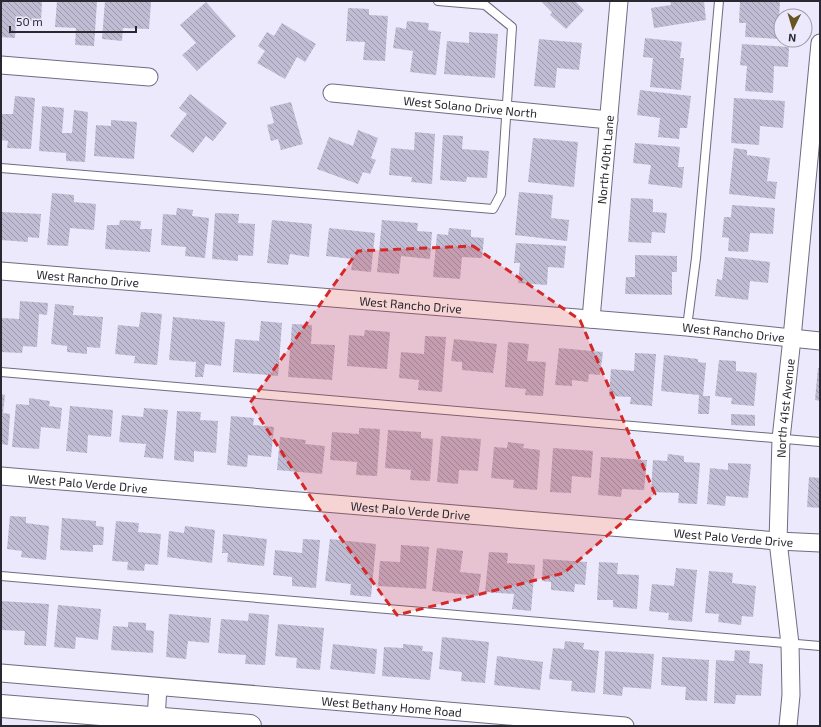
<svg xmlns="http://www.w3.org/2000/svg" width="821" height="727" font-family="'Exo 2',sans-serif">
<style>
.building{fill:url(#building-back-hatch)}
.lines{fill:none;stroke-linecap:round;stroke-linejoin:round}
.lane-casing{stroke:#6f6c81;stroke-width:10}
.street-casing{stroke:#6f6c81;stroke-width:19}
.secondary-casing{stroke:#6f6c81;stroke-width:24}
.lane{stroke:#fff;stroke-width:8}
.street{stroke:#fff;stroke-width:17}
.secondary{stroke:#fff;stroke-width:22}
.marked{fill:#d62828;fill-opacity:0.2;stroke:#d62828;stroke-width:3;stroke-dasharray:8 5;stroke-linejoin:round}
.labels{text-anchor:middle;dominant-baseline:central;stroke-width:3;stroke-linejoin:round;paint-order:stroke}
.street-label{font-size:12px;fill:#2a2931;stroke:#ece9fc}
</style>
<defs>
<pattern id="building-back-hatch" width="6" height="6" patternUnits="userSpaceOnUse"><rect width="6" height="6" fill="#c0bcd3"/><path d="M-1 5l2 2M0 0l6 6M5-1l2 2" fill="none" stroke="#9c99ac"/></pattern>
</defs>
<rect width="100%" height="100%" fill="#ece9fc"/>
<path class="building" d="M1 1H42L41 22 16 20 15 38 1 37Z
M57 1 97 2 94 46 75 45 76 28 55 27Z
M105 1 151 2 149 29 123 28 122 41 102 39Z
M541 1H575L584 10 566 29 550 15 552 12Z
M670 1H704L706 20 654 28 651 8 671 5Z
M740 1H780L779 19H781V39L745 37 746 23H739Z
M206 2 236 36 197 71 182 55 196 43 180 25Z
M348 8 369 9V15L388 16 385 61 363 60 365 42 346 41Z
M407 21 429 23 428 30 441 32 436 75 410 72 413 51 393 48 396 27 406 29Z
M282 23 316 44 305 62 297 57 285 79 257 63 265 51 258 46 267 32 274 36Z
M469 32 498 34 495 78 444 74 447 41 469 43Z
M645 38 682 42 680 58H684L681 90 650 87 653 58 643 57Z
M539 39 582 43 579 70 557 68 555 88 534 86Z
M742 44 789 47 788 67 774 66 773 93 745 91 747 66 740 65Z
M640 90 691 96 687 128H680L679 139 658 137 660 118 637 115Z
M190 94 227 123 213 141 206 136 193 153 170 136 187 114 179 108Z
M15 96 35 98 31 149 7 148 8 141 1 140V114H13Z
M734 98 785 101 783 128 760 126 759 145 731 143Z
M291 102 303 144 281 150 278 139 271 141 267 125 274 123 270 107Z
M42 106 64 108 62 133H72L74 110 88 112 85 162 66 161V153L39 151Z
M111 120 137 122 134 159 94 156 96 125 111 126Z
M358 130 378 138 371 158 376 160 370 174 363 172 358 184 317 169 329 137 353 146Z
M415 132 435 134 432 184 411 182 412 177 389 175 391 148 414 150Z
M443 135 463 136 462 149 489 151 487 178 467 177 466 182 440 180Z
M533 138 578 142 574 187 528 182Z
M635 143 680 147 678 167H684L682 188 648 184 651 165 633 163Z
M734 148 747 150V155L770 158 767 181 777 182 775 199 729 194Z
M519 192 553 195 551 218 569 220 567 241 515 235Z
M52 193 74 195V202L96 204 94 230 70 228 68 246 47 245Z
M631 198 653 199V212L667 213 665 233 652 232 651 243 628 242Z
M732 205 775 208 773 234 750 233 748 252 728 251 729 238 722 237 724 217H731Z
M177 208 193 210 192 216 209 218 205 258 185 256 186 247 161 245 163 214 176 215Z
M1 212 41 214 39 238 28 237V242L1 240Z
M215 213 239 214 238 223 255 224 253 256 238 255V261L212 259Z
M120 220 141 221 140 229H152L150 252 105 249 107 225H119Z
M272 220 312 224 309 257 290 254 288 265 267 263Z
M382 220 418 223 417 231 432 232 430 259 401 256 399 274 377 272Z
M329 228 375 233 371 272 351 270 353 259 326 256Z
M449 228 471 230V237L484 238 482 258 462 257 460 279 433 277 437 234 448 235Z
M516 243 566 246 564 268 548 267 547 285 518 283 520 263H514Z
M635 255 677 256V272H672V295L625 294 626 277H635Z
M725 257 770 262 768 283 750 281 748 300 715 296 717 279 722 280Z
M20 301 48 303 47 315 39 314 37 347 23 346 22 353 1 352V318L19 319Z
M55 304 74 306 73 315 103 317 100 348 87 347V354L67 352V346L51 344Z
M141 312 162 314 157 365 134 363 135 356 115 354 118 325 139 327Z
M173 317 225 322 221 366 205 364 203 377H195L196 362 169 360Z
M261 321 282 323 278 376 233 372 235 339 259 341Z
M292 324 312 325 311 344 335 345 332 380 288 377Z
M365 330 390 332 387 369 347 366 349 335 364 336Z
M425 336 446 337 442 392 418 390 419 380 399 378 401 352 424 354Z
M454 339 497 344 493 373 462 370V362L451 361Z
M508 342 529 344 527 361 546 362 543 396 525 395 526 389 505 387Z
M559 348 603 352 600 375 589 374 588 382 572 380V386L555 385Z
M635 353 656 354 652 406 630 404 631 397 609 396 611 369 634 371Z
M664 355 698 359V362L706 363 703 396H710L709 414H698L699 395 661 391Z
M719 360 736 361V371L757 373 754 406 731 404 732 398 715 396Z
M818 368 820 369V401L815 400Z
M1 394 5 395 3 413 10 414 8 445 1 444Z
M29 398 50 401 49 406 62 408 60 429 41 427 39 449 12 447 16 404 29 405Z
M70 406 113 410 111 437 88 435 87 453 66 451Z
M144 408 168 410 163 459 144 457 146 444 119 442 122 415 143 417Z
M177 411 201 412 200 420 218 421 216 453 194 451V462L174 460Z
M731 414 755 415V426L731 425Z
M231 416 254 418 253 425 274 427 271 457 248 455 247 467 227 465Z
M359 428 380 429 377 476 356 475 357 462 330 460 332 432 359 434Z
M388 430 421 432V438L433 439 430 481 410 480 411 470 385 468Z
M441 436 481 439 478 471 459 470 458 484 437 482Z
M280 437 306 440 305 444 325 446 322 474 277 470Z
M508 442 524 444 523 448 540 450 537 490 513 488 514 480 491 478 494 447 507 448Z
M553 448 593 451 591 478 572 476 571 493 550 492Z
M668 454 684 456V462L700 463 697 504 678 503 679 493 651 492 653 460 667 461Z
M601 457 647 460 644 490 622 489 621 497 598 495Z
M728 463 751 464 748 498 726 496 725 506 707 504 710 468 728 470Z
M809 477 820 478V508L807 507Z
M10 516 26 517V523L49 526 46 560 21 557 22 551 7 549Z
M62 518 96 521V526L104 527 103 545H93V552L60 550Z
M116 521 139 523 138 532 161 534 158 565 145 564 144 571 127 570 128 562 112 561Z
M185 526 215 530 212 563 167 557 169 531 184 533Z
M223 534 267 539 264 566 227 562 228 553H222Z
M303 539 320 540 316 588 292 586V577L273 575 275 550 302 553Z
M330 539 376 544 371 597 350 595 351 584 325 581Z
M401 545 429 547 426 589 378 586 380 561 400 562Z
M437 548 463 551 460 572 481 574 478 596 432 591Z
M489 552 508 553 507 563 535 565 531 611 512 609 514 594 485 592Z
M543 559 587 562 585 585 575 584 574 592 551 590V582L542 581Z
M599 562 618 563 617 574 639 575 637 609 613 607V600H597Z
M676 568 697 570 692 622 668 620 669 613 649 611 652 584 674 586Z
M709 571 733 573 732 583 756 586 753 617 742 616 741 625 718 622 719 614 705 613Z
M1 601 49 604 46 646 24 645 25 631 1 630Z
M58 605 101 609 98 640 76 637 75 649 54 647Z
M249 613 269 615 265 665 245 664 246 655 218 653 221 619 248 621Z
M169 614 211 618 209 643 188 641 186 659 166 657Z
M128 622 146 623V630L154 631 153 653 111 650 113 626 128 627Z
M278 624 324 628 320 670 296 668 297 658 275 656Z
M442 637 489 642 485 683 461 681 462 672 439 669Z
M565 641 584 643 583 649 599 651 595 693 571 691 572 681 549 679 553 648 564 649Z
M333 644 377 649 375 674 330 669Z
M403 644 423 646 422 651 433 652 430 680 382 676 384 647 403 648Z
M735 650 750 651 749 663 763 664 761 696 736 695 735 704 714 703 716 660 734 661Z
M605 651 654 654 651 689 623 687 622 696 603 694Z
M497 656 543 662 540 690 494 685Z
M662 657 709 660 707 701 685 700 686 687 661 685Z"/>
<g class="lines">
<defs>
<path id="lane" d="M1 168 493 209 501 194 512 27 485 5 438 1
M687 327 696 258 719 1
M1 372 820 442
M1 576 820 646"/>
<g id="street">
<path d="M1 65 149 77"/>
<path id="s1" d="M332 93 609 120"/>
<path id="s2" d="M1 271 687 327 820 341"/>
<path id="s3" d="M591 319 619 1"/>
<path id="s4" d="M1 476 778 541 820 543"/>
<path id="s5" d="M1 673 625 726"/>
<path d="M156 719 158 687"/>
<path id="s6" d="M788 726 791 695 790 644 778 541 781 439 792 338 820 43"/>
</g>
<path id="secondary" d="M1 706 250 726"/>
</defs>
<use href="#lane" class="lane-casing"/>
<use href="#street" class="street-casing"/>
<use href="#secondary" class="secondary-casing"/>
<use href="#lane" class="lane"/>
<use href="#street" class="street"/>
<use href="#secondary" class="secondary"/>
</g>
<path class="marked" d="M473 246 580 320 655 494 564 573 397 615 312 499 250 403 358 251Z"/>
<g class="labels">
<g class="street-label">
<text stroke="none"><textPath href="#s1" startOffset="139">West Solano Drive North</textPath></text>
<text stroke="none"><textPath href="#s3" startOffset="160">North 40th Lane</textPath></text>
<text stroke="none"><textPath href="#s2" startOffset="87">West Rancho Drive</textPath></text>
<text stroke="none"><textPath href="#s2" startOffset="411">West Rancho Drive</textPath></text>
<text stroke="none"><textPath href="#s2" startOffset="735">West Rancho Drive</textPath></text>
<text stroke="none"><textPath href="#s6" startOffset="319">North 41st Avenue</textPath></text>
<text stroke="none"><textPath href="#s4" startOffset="87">West Palo Verde Drive</textPath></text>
<text stroke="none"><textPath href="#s4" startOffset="411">West Palo Verde Drive</textPath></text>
<text stroke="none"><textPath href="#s4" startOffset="735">West Palo Verde Drive</textPath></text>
<text stroke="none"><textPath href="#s5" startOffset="392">West Bethany Home Road</textPath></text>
</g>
</g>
<rect width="821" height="727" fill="none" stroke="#2a2931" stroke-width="4"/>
<g transform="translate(793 28) rotate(185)"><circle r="19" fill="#ece9fc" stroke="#9e9cab"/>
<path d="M0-3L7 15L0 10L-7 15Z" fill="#665422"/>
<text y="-6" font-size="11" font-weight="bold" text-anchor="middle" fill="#2a2931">N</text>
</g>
<path d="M10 26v6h126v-6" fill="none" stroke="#2a2931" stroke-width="2"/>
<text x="16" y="26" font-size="12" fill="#2a2931" stroke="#ece9fc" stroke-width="3" paint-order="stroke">50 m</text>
</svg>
